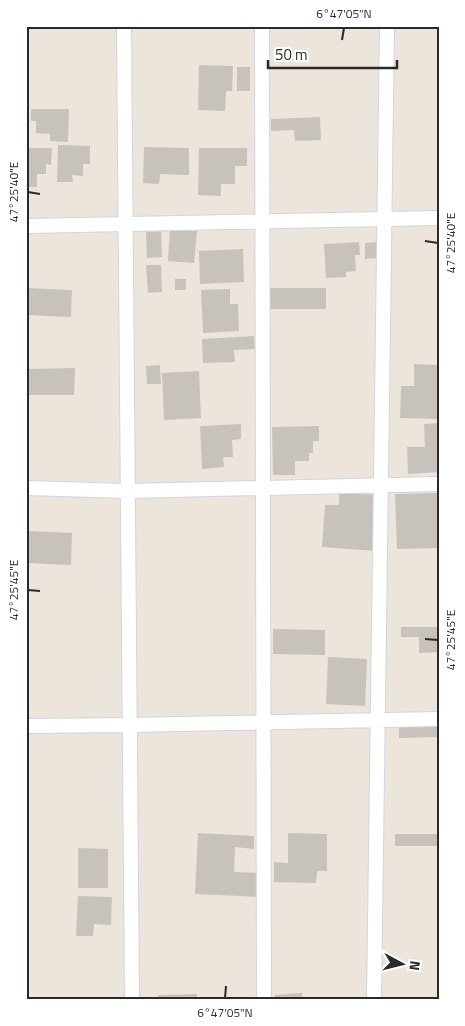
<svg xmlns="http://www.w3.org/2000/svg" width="465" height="1026" font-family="'Titillium Web',sans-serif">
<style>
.building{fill:#c7c2bb}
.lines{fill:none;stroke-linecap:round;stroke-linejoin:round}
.street-casing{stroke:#d1d4e2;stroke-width:16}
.street{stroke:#fff;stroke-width:14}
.ticks{fill:none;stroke:#2a2a2a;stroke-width:2}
.neatline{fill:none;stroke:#2a2a2a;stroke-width:2}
.ticks-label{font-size:12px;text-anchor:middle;fill:#2a2a2a}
</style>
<rect width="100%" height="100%" fill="#ece5db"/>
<path class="building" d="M199 65 233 66 232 91H226L225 111 198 110Z
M237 67H250V91H237Z
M31 109H69L68 142 50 141V134L36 133V121H31Z
M320 117 321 140 295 141 294 130 271 131V119Z
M58 145 90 146V164H83V176L72 175 73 182H57Z
M144 147 189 148V175L160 174 159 184 143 183Z
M26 148H52L51 165 46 164V174H37V187H26Z
M199 148H247V166H235V184H221V196L198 195Z
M170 229 197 231 194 263 168 261Z
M161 231 162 257 147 258 146 232Z
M359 242 360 255H355L356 271 346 272V277L326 278 324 244Z
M377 242 378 258 365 259V243Z
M243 249 244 282 200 284 199 251Z
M146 265H161L162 292 148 293Z
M175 279H186V290H175Z
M26 288 72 290 71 317 26 315Z
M270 288H326V309H270Z
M230 289V304H238L239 331 203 333 201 290Z
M254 336 255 349 234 350 235 362 203 363 202 339Z
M414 364 439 365V419L400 418 401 386H414Z
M160 365 161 384H147L146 366Z
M75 368 74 395H26V369Z
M199 371 201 418 164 420 162 373Z
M439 423V472L408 474 407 447H425L424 424Z
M241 424V439L232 440 233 457H223L224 467 202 469 200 426Z
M319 426V441H313V453H309V461H295V475H273L272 427Z
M339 493 380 495 376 551 322 547 325 505H339Z
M439 493V548L397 549 395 494Z
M26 531 72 533 71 565 26 563Z
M401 627H439V652L419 653V637H401Z
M273 629 325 630V655L273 654Z
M328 657 367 659 365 706 326 704Z
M439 724V737L399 738V725Z
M198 833 254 836V849L235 847 234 872 261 873 259 897 195 894Z
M288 833 327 834V871H317L316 883 274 882V862L288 863Z
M395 834H439V846H395Z
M78 848 108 849V888H78Z
M78 896 112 897 111 925 94 924 93 936H76Z
M302 993V1000H275V995Z
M197 994V1000H159L158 995Z"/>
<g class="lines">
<defs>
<path id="street" d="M124 26 132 1000
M262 26 264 1000
M26 226 439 218
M26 488 127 491 439 484
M26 726 129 725 439 719
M374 1000 387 26"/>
</defs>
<use href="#street" class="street-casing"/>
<use href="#street" class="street"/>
</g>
<path class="ticks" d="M342 40 344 28M28 192 40 194M425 241 438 243M28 590 40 591M425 639 438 640M225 998 226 986"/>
<rect width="465" height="1026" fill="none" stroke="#ffffff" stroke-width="55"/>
<g transform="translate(402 964) rotate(97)" stroke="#ffffff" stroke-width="4" paint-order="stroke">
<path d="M0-4L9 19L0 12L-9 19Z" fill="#2a2a2a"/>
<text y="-8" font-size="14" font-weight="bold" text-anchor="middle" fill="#2a2a2a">N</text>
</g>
<path d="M268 60v8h129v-8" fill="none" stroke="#2a2a2a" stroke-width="2.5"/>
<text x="275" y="60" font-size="15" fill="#2a2a2a" stroke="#ffffff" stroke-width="4" paint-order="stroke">50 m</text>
<rect x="28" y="28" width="410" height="970" class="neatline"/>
<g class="ticks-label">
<text x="344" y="18">6°47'05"N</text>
<text transform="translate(14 192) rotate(-90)" y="4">47°25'40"E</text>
<text transform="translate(451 243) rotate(-90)" y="4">47°25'40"E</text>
<text transform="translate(14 590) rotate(-90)" y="4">47°25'45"E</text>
<text transform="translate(451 640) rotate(-90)" y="4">47°25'45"E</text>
<text x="225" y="1017">6°47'05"N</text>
</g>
</svg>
